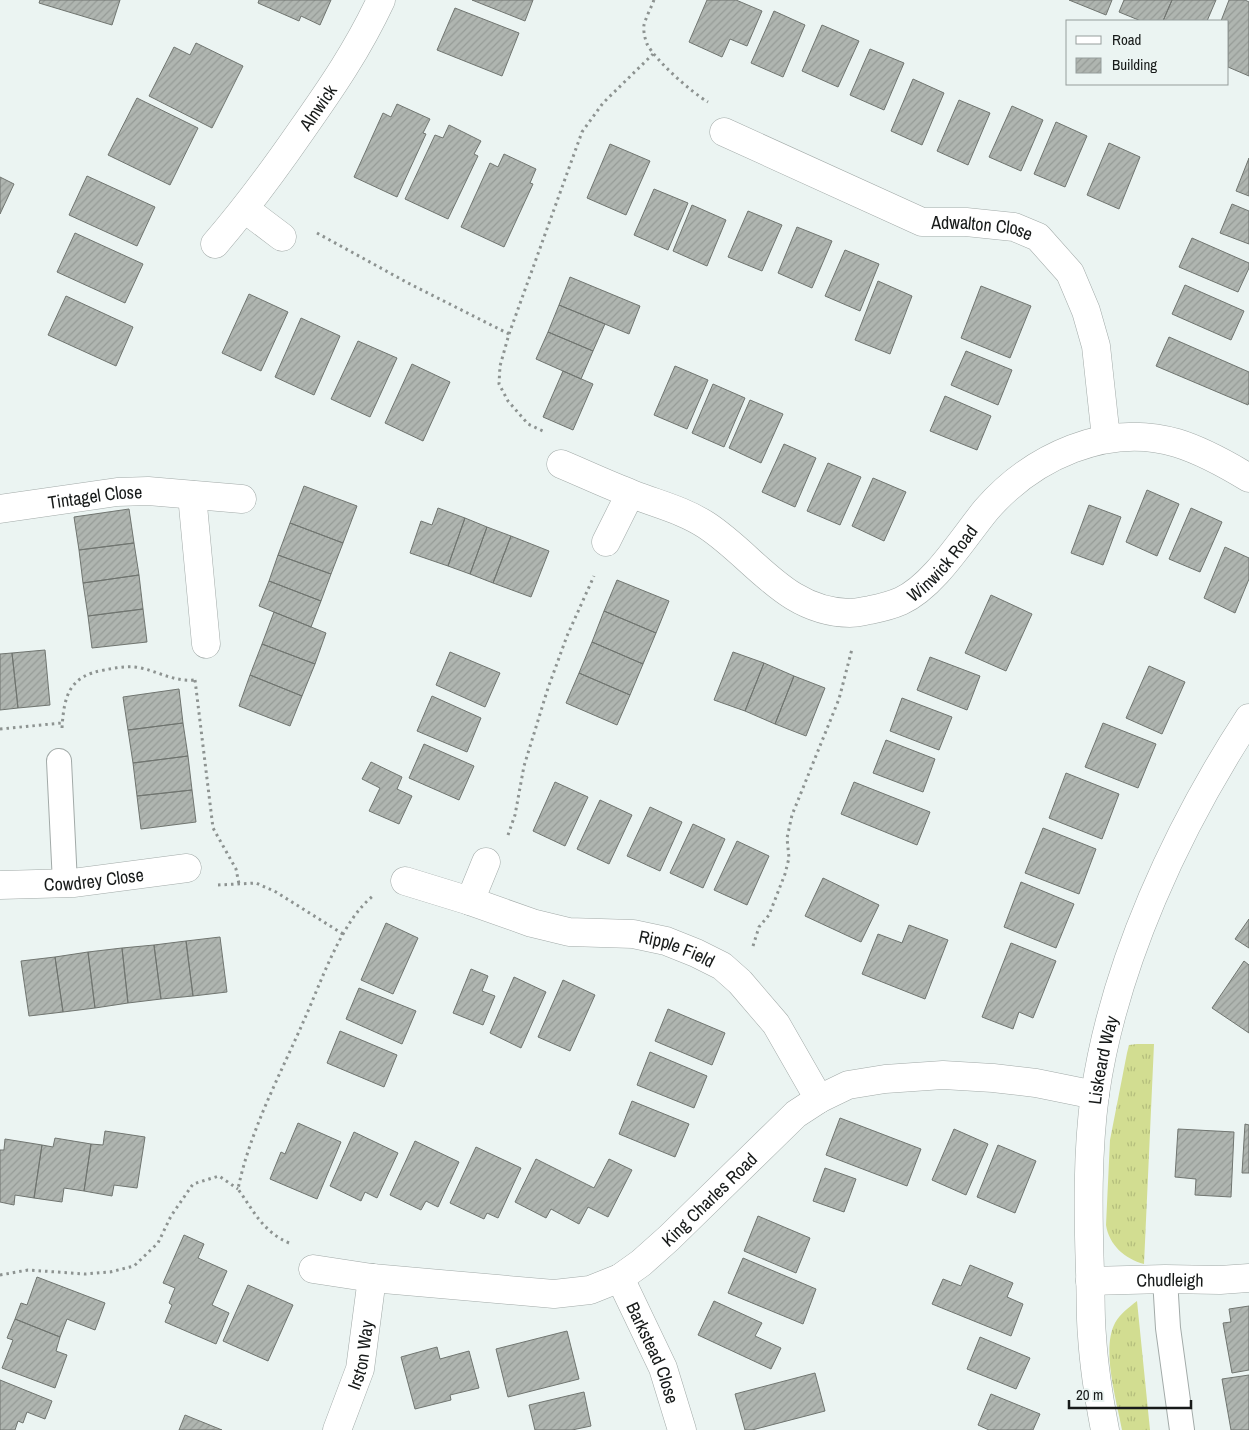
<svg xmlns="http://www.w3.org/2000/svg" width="1249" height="1430" font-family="'Archivo Narrow',sans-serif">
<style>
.grass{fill:url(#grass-tufts)}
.building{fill:url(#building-hatch);stroke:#707570}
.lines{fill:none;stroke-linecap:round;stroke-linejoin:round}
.lane-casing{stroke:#a2aaa8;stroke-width:26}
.street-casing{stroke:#a2aaa8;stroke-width:29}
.path{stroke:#8d9391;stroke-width:3;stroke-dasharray:2.5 4;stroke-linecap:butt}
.lane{stroke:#fff;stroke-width:24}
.street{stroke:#fff;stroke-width:28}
.labels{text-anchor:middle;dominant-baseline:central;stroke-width:4;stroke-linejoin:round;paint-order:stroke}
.street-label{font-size:18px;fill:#171a19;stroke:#ebf4f2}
</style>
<defs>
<pattern id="grass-tufts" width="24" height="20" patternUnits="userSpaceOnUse" patternTransform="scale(1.25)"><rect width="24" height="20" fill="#d2dd91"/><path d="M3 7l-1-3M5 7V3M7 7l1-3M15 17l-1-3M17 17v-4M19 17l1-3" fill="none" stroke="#b4bd7c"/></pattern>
<pattern id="building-hatch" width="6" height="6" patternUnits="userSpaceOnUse" patternTransform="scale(1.25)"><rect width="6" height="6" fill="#afb5b0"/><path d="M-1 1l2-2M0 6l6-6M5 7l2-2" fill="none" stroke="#969b97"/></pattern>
</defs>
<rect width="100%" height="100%" fill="#ebf4f2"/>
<path class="grass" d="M1137 1044H1154L1144 1264C1125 1259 1109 1245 1106 1225L1110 1140 1127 1053 1129 1045Z
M1137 1301 1150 1430H1122C1117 1402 1101 1349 1115 1323 1120 1314 1128 1308 1137 1301Z"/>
<path class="building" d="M40 0H120L112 25 39 3Z
M259 0H331L320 25 301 16 299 21 258 3Z
M472 0H533L525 21Z
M707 0H736L762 11 747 46 730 39 722 57 689 42Z
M1069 0H1112L1106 15Z
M1124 0H1172L1163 21H1141L1119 12Z
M1172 0H1216L1207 21H1163Z
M1229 0H1245L1249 2V76L1228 67V21H1221Z
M455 8 519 33 502 76 437 50Z
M774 11 805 25 783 77 751 63Z
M822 25 859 41 838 87 802 71Z
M196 43 243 66 212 128 149 96 174 47 190 55Z
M870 49 904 63 884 110 850 95Z
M913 79 944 93 922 145 891 131Z
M137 98 198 128 170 185 108 155Z
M959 100 990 113 968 165 937 151Z
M397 104 430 119 423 133 426 134 397 197 354 177 383 113 391 117Z
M1012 106 1043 120 1021 171 989 157Z
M1056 122 1087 136 1065 187 1034 174Z
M449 125 481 141 474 154 478 156 448 219 405 199 435 135 443 138Z
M1109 143 1140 157 1119 209 1087 195Z
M610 144 650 161 626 215 587 198Z
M504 154 536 169 530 183 533 184 504 247 461 227 490 163 498 167Z
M1249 158V196L1236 191Z
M87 176 155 207 137 246 69 215Z
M0 177 14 184 0 214Z
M654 189 688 203 668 250 634 235Z
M1232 204 1249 211V244L1220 233Z
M692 205 726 220 707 266 673 251Z
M748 211 782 225 762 271 728 257Z
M797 227 832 241 812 288 778 273Z
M75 233 143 264 125 303 57 272Z
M1192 238 1249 263V268L1238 292 1179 267Z
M845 250 879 264 860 311 825 296Z
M570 277 640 306 629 334 559 305Z
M878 281 912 296 890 354 855 340Z
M1185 285 1244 311 1231 340 1172 314Z
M981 286 1031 306 1010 358 961 338Z
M249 294 288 312 261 371 222 353Z
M66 296 133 327 116 366 48 335Z
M559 305 605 324 593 351 548 332Z
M301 318 340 336 314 395 275 377Z
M548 332 593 351 581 379 536 359Z
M1169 337 1249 372V402L1248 405 1156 366Z
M358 341 397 358 370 417 331 399Z
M966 351 1012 370 998 405 951 385Z
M412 364 450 382 423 441 385 423Z
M675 366 708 380 687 429 654 415Z
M563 371 593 384 573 430 543 417Z
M713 384 745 398 724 447 692 433Z
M945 396 991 416 977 450 930 431Z
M750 400 783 414 761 463 729 448Z
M784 444 816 458 795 507 762 492Z
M828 463 861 477 840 525 807 511Z
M873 478 906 492 884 541 852 526Z
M304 486 357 506 343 543 290 523Z
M1147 490 1179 504 1157 556 1126 542Z
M1089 505 1121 517 1103 565 1071 553Z
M438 508 465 518 448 566 410 553 421 521 432 525Z
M1191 508 1222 522 1200 572 1169 559Z
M129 509 134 543 79 550 74 517Z
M465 518 487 527 470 574 448 566Z
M290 523 343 543 331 574 278 555Z
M487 527 511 536 493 583 470 574Z
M511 536 549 551 531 597 493 583Z
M134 543 139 575 83 583 79 550Z
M1225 547 1249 558V579L1235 613 1204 598Z
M278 555 331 574 321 601 269 581Z
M139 575 143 609 88 616 83 583Z
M617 580 669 601 656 633 604 611Z
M269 581 321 601 311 627 259 606Z
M991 595 1032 614 1006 671 965 653Z
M143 609 147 642 92 648 88 616Z
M604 611 656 633 643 664 592 642Z
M274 612 326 633 315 664 262 644Z
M592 642 643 664 630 695 579 673Z
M262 644 315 664 302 696 250 675Z
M45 650 50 705 18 708 12 653Z
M450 652 500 673 485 707 436 685Z
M733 652 764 663 745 711 714 700Z
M12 653 18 708 0 710V654Z
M930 657 980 676 967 710 917 690Z
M764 663 794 676 775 724 745 711Z
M1149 666 1185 682 1162 734 1126 718Z
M579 673 630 695 617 725 566 703Z
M250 675 302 696 290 726 239 706Z
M794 676 825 688 806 736 775 724Z
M179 689 183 723 128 730 123 697Z
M432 696 481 718 467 752 417 731Z
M902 698 952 717 939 750 890 731Z
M183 723 188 756 133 763 128 730Z
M1103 723 1156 744 1138 788 1085 767Z
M886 740 935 759 923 792 873 773Z
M424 744 474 766 459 800 409 778Z
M188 756 192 790 137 796 133 763Z
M371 762 402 777 397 789 412 796 399 824 369 811 380 788 362 779Z
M1066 773 1119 794 1102 839 1049 818Z
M555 782 588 797 565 846 533 831Z
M854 782 930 812 917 845 841 814Z
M192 790 196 822 141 829 137 796Z
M600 800 632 815 609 864 577 849Z
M650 807 682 822 660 871 627 856Z
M693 824 725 839 703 888 670 873Z
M1043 828 1096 849 1079 894 1025 873Z
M737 841 769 856 747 905 714 890Z
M823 878 879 905 861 942 805 916Z
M1021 882 1074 904 1056 948 1004 927Z
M1249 919V948L1235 939Z
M386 923 418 938 393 994 361 980Z
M909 925 948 940 925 999 862 974 878 934 902 943Z
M220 937 227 992 193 996 186 941Z
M186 941 193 996 161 999 154 945Z
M1011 943 1056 961 1033 1018 1019 1012 1013 1029 982 1017Z
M154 945 161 999 128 1003 122 948Z
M122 948 128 1003 95 1008 88 952Z
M88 952 95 1008 63 1012 55 957Z
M55 957 63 1012 29 1016 21 961Z
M1244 961 1249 965V1033L1212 1008Z
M471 969 488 976 482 991 495 996 483 1025 453 1013Z
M514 977 546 992 521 1048 490 1033Z
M563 980 595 995 570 1051 538 1037Z
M359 988 416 1011 402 1044 346 1019Z
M668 1009 725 1033 712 1065 655 1041Z
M340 1031 397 1055 384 1087 327 1063Z
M650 1052 707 1076 694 1108 637 1085Z
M632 1101 689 1124 675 1157 619 1134Z
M840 1118 921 1149 907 1186 826 1155Z
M298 1123 341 1142 317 1199 270 1179 281 1152 285 1154Z
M1245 1124 1249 1125V1173H1242Z
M954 1129 988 1144 966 1195 932 1180Z
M1178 1129 1234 1132 1231 1197 1195 1195 1196 1179 1175 1177Z
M105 1131 145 1137 137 1188 114 1185 112 1196 84 1191 91 1144 103 1145Z
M354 1132 398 1153 377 1198 365 1192 361 1201 330 1186Z
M55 1138 91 1144 84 1191 64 1188 62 1202 34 1198 42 1145 53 1147Z
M5 1139 42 1145 34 1198 15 1195 14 1205 0 1202V1150H4Z
M415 1141 459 1162 438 1207 426 1201 421 1210 390 1195Z
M998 1145 1036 1161 1015 1213 977 1197Z
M476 1147 521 1168 498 1218 487 1213 484 1219 450 1203Z
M536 1159 594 1188 609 1159 632 1170 608 1217 588 1207 579 1224 551 1209 546 1218 515 1202Z
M825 1168 856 1179 844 1212 813 1201Z
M758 1216 810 1238 796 1273 744 1251Z
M184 1235 204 1244 198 1258 227 1271 212 1305 229 1313 216 1344 165 1322 172 1305 169 1303 175 1288 163 1283Z
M743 1258 816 1289 803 1324 728 1293Z
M970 1265 1013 1283 1007 1297 1023 1304 1011 1336 932 1304 943 1279 961 1286Z
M37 1277 105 1303 95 1330 67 1319 60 1337 15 1319 21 1303 27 1305Z
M248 1285 293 1305 268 1361 223 1341Z
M714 1301 762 1323 755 1336 781 1348 771 1369 698 1335Z
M1249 1306V1370L1232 1373 1223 1323 1231 1322 1229 1309Z
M15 1319 60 1337 56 1351 67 1355 55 1388 2 1368 13 1340 7 1338Z
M567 1331 579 1379 508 1397 496 1349Z
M980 1337 1030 1358 1016 1389 967 1369Z
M437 1347 440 1359 469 1351 479 1388 450 1395 451 1400 415 1409 401 1357Z
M815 1373 825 1411 752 1430H745L735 1394Z
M1249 1375V1430H1231L1222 1379Z
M0 1380 52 1401 45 1419 27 1412 23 1423 18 1421 15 1430H0Z
M584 1392 591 1426 572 1430H535L529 1405Z
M991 1394 1040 1414 1033 1430H989L978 1425Z
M185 1415 222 1430H179Z"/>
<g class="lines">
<defs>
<path id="lane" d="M59 761 65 883
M1165 1279 1168 1328 1182 1430"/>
<g id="street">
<path id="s1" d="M724 132 922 222H966L1014 227 1038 237 1070 273 1086 311 1096 346 1106 438"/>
<path d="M245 209 282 237"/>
<path id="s2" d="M215 244C246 208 274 170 301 131 332 87 358 49 381 0"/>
<path id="s3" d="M561 464C585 474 608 485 632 494 657 504 683 510 706 525 755 557 785 612 850 613 857 613 864 611 870 610 880 608 892 605 901 601 934 586 963 538 986 510 1032 457 1107 422 1177 443 1203 451 1226 464 1249 478"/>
<path d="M192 495 206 644"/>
<path id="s4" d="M0 509 117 492 148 491 242 499"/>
<path d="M606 542 630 494"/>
<path id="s5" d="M405 881 470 901 532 923 569 932 633 934 666 941 696 953 722 966 740 982 776 1024 819 1099"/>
<path id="s6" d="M0 885 73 883 187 868"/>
<path d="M470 901 486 862"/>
<path id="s7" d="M313 1269 372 1278 554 1294 590 1290 620 1278 641 1263 669 1238 796 1114 819 1099 848 1085 885 1079 943 1075 993 1078 1036 1083 1095 1095"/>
<path id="s8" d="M620 1278 663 1368 682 1430"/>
<path id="s9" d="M1090 1281 1165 1279 1220 1280 1249 1278"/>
<path id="s10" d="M337 1430 360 1369 372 1278"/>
<path id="s11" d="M1105 1430C1099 1399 1094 1368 1092 1336 1090 1315 1091 1293 1090 1272 1088 1213 1087 1153 1095 1094 1114 964 1177 828 1249 718"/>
</g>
</defs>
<use href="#lane" class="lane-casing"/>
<use href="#street" class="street-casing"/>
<path class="path" d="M654 0C651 8 646 17 644 25 643 30 645 39 647 44 656 61 691 92 708 102
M317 233 408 283 509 334 500 366 499 384 508 401 528 424 545 432
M509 334 582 132 603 103 653 54
M195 680 213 828 236 869 239 884
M62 728C64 696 69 676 104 670 114 668 125 666 135 667 157 670 172 682 195 680V678
M0 729 62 723
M508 835 515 815 524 766 548 688 567 636 594 576
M218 885 256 883 276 892 343 934
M753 946 759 927 769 915 785 874 789 858 787 838 792 815 839 699 852 649
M289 1243C263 1232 253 1210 238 1189 250 1130 281 1073 305 1018 321 982 342 920 373 896
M0 1275 28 1270 85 1274 110 1272 134 1266 158 1243 171 1216 193 1184 219 1176 238 1189"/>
<use href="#lane" class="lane"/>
<use href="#street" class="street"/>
</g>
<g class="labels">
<g class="street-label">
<text stroke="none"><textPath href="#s2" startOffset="171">Alnwick</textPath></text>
<text stroke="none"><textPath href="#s1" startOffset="278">Adwalton Close</textPath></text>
<text stroke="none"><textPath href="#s4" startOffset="96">Tintagel Close</textPath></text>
<text stroke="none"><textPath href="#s3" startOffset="439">Winwick Road</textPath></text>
<text stroke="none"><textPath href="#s6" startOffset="94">Cowdrey Close</textPath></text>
<text stroke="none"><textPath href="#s5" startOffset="282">Ripple Field</textPath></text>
<text stroke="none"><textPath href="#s11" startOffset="372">Liskeard Way</textPath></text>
<text stroke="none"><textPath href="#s7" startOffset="430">King Charles Road</textPath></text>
<text stroke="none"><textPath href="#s9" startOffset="80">Chudleigh</textPath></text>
<text stroke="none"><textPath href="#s8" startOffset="82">Barkstead Close</textPath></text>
<text stroke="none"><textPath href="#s10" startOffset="79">Irston Way</textPath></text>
</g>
</g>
<rect x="1066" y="20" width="162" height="65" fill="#ebf4f2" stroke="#969d9b"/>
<rect x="1076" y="36" width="25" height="8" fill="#ffffff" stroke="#969d9b"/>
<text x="1112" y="45" font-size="15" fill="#171a19">Road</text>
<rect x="1076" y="58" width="25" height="15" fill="url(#building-hatch)" stroke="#969d9b"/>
<text x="1112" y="70" font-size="15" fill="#171a19">Building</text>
<path d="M1069 1400v8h122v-8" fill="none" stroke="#171a19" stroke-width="2.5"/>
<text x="1076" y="1400" font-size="15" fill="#171a19" stroke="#ebf4f2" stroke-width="4" paint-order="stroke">20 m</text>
</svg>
